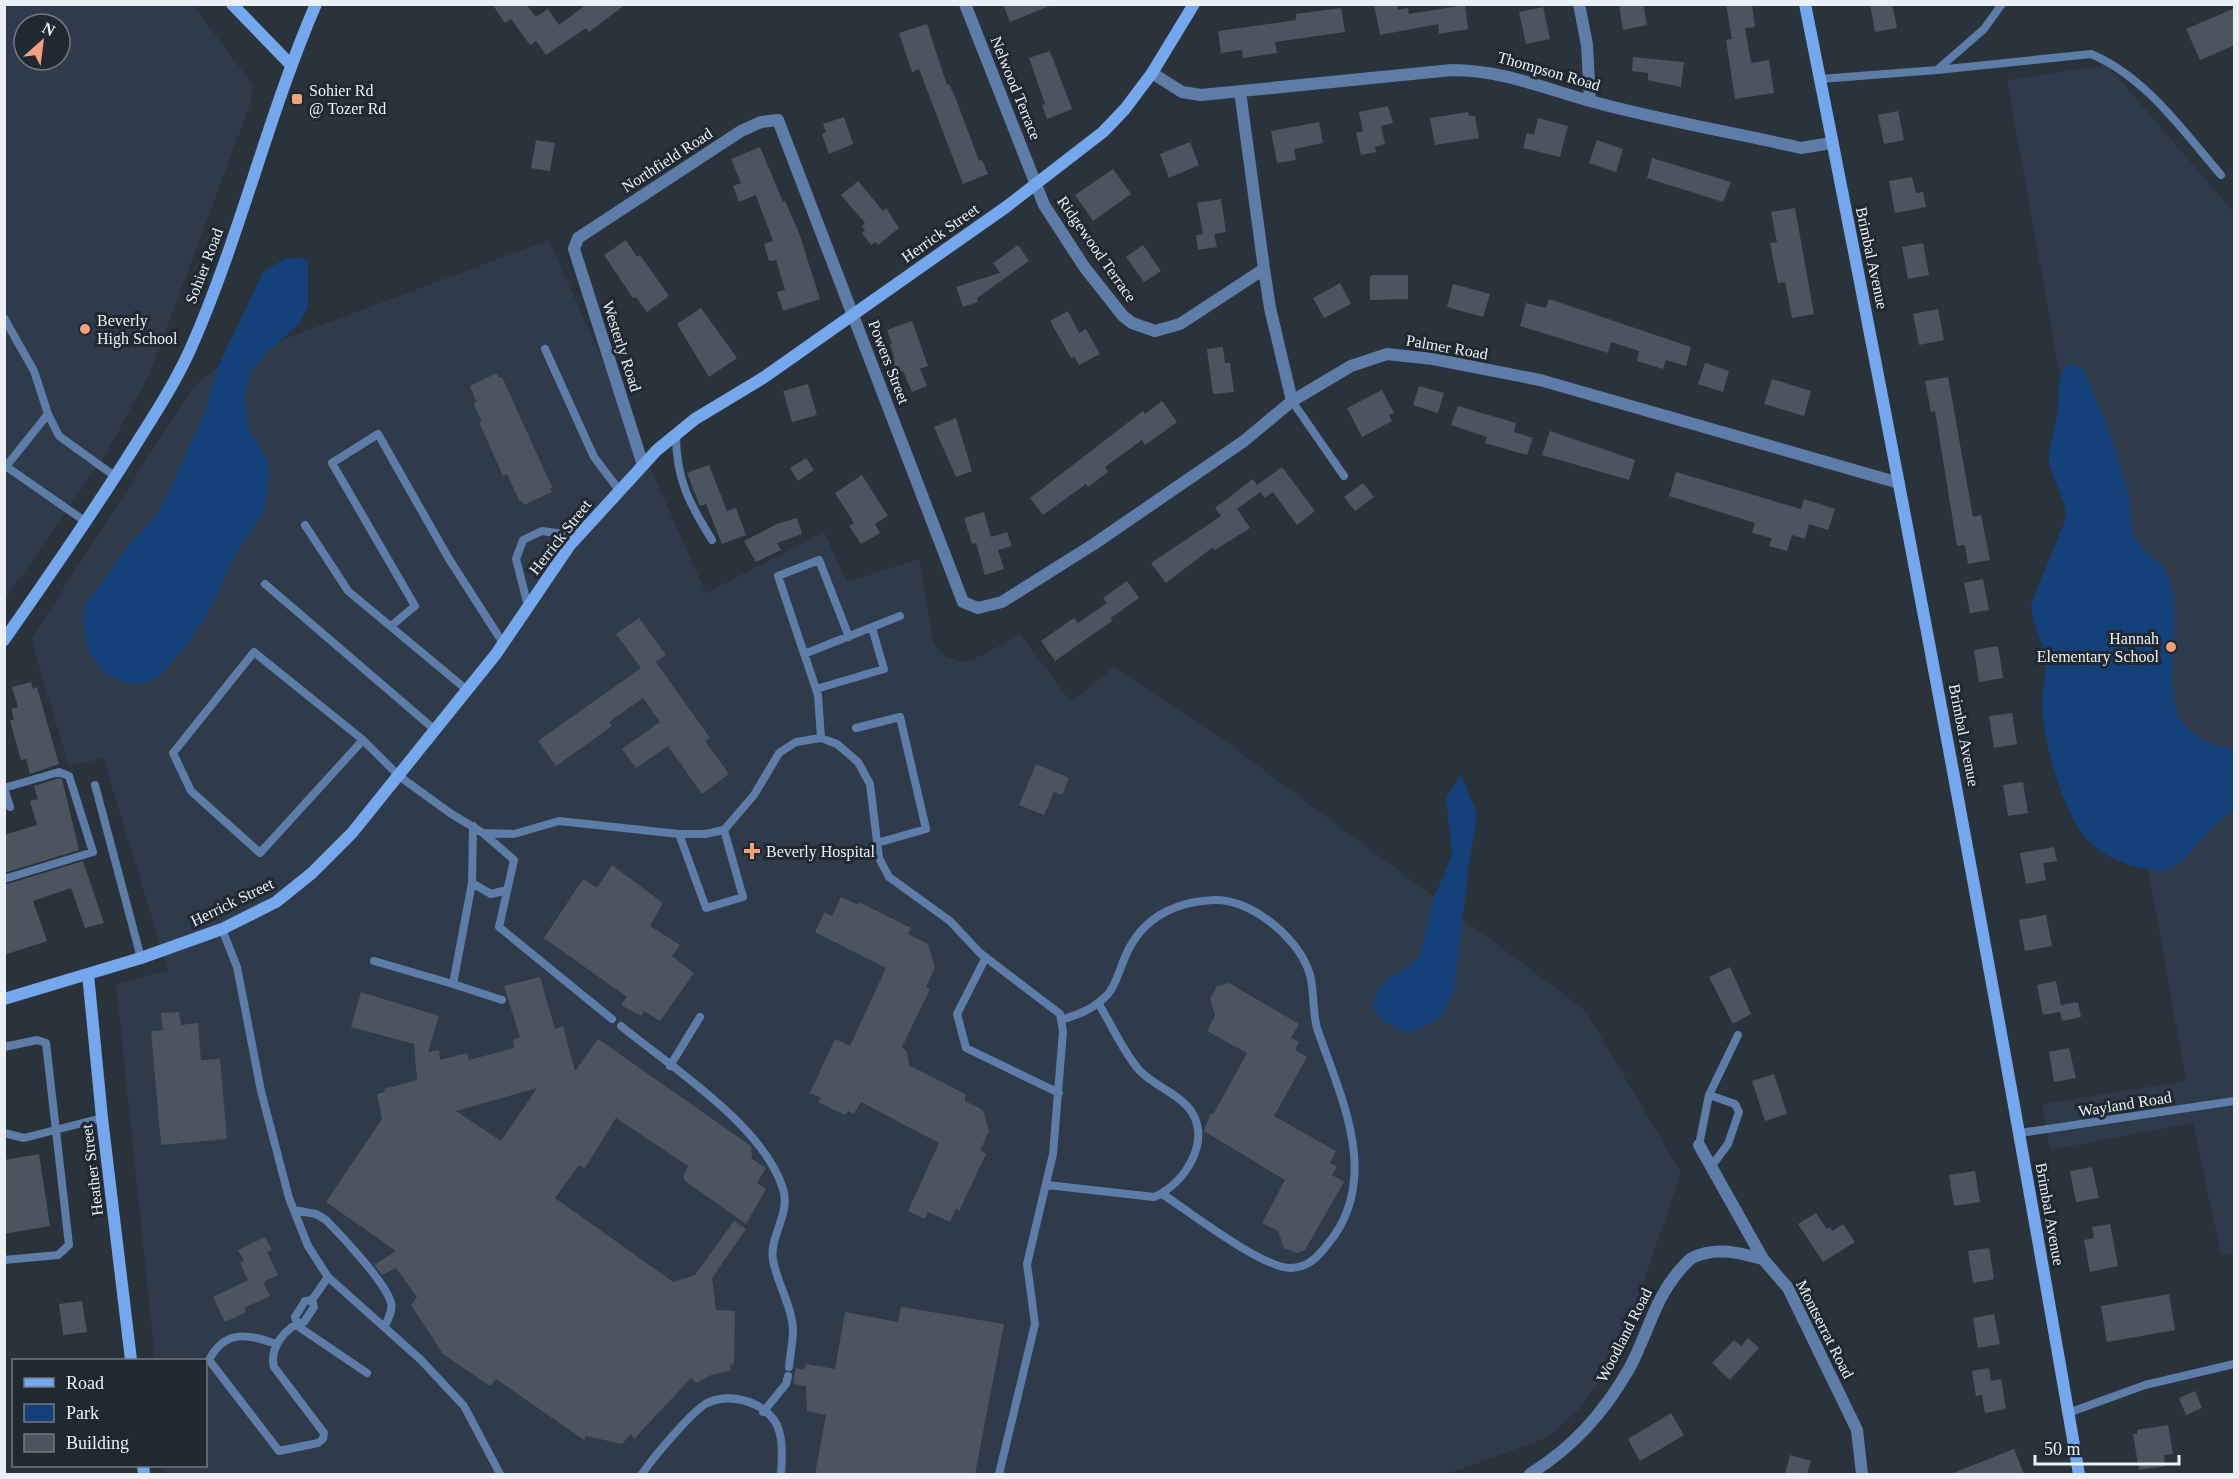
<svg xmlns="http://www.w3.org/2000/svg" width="2239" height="1479" font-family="Georgia,serif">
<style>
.built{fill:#2f3a4a;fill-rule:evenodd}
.green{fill:#144179}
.building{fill:#4c5460;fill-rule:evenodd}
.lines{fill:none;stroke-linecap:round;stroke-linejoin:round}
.lane{stroke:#5d7da8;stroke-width:8}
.street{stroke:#5d7da8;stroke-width:12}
.secondary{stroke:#74a7ec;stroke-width:12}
.poi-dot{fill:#f1a17c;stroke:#202832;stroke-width:2}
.labels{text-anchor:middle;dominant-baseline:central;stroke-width:6;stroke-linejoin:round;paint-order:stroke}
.street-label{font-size:16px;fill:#ebf0f7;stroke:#202832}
.poi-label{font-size:16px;fill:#ebf0f7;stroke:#202832;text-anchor:start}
</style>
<rect width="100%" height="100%" fill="#2a323c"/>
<path class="built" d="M5 5H193L253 85 251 102 150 373 106 454 5 600ZM24 24H60V60H24Z
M2107 65 2234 212V1253L2221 1255 2193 1123 2050 1150 2042 1104 2186 1081 2007 80Z
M549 240 706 593 824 532 847 582 919 559 934 644 945 656 962 662 984 655 1020 633 1071 702 1114 667 1220 737 1586 1011 1681 1173 1625 1336 1606 1374 1578 1410 1548 1437 1448 1474H165V1466H206V1360H155L116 984 168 970 103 758 69 767 31 639 193 387 225 361Z"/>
<path class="green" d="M300 257 308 260V306L300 323 263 356 252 370 244 395 248 427 268 461 269 479 264 512 235 555 210 609 184 649 157 679 136 684 120 681 103 672 88 649 83 621 86 604 129 545 152 521 165 500 205 412 217 369 263 272 284 259Z
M2070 364 2082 368C2101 408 2118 453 2129 497 2132 508 2129 521 2133 533 2137 548 2153 555 2163 567 2169 575 2171 587 2173 597 2179 631 2165 684 2178 715 2186 734 2216 749 2234 748V811C2210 821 2186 867 2166 870 2154 872 2142 869 2130 865 2117 860 2105 856 2094 846 2064 821 2044 745 2042 707 2041 692 2047 677 2045 661 2043 641 2031 624 2031 604L2066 518 2065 507 2049 463V452L2057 417 2059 383 2062 371Z
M1461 775 1475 808 1477 818 1469 864 1454 990 1444 1011 1436 1020 1415 1031 1404 1033 1384 1021 1375 1012 1372 1002 1384 982 1413 963 1420 954 1434 898 1452 855 1446 798Z"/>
<path class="building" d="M492 4H531L528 7 536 17 548 9 559 25 587 4H626L589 32 586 28 546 55 536 41 530 45 511 19 505 23Z
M1003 4H1052V5L1010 22Z
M1374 4H1397L1398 10 1408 8 1409 14 1465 5 1468 29 1439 34 1438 24 1380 35Z
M1619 4H1643L1647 25 1623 30Z
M1726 4H1752L1755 27 1745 28 1751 63 1769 60 1774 93 1735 99 1726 40 1732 39Z
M1870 4H1892L1897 28 1875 32Z
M1543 7 1550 39 1526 44 1519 12Z
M1341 8 1345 32 1275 42 1277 53 1243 58 1242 50 1221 53 1218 31 1296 20V14Z
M2235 8V45L2200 60 2186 29Z
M927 24 947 85 949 84 956 99 979 161 982 160 988 174 963 184 919 69 912 72 899 33Z
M1050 51 1072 109 1047 119 1042 105 1045 104 1029 58Z
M1633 57 1684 62 1681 87 1648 80V73L1632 71Z
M1388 106 1393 123 1381 126 1385 144 1375 147 1376 152 1361 155 1356 133 1363 131 1359 112Z
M1898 111 1904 140 1884 144 1878 115Z
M1468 112 1469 116H1475L1479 138 1435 145 1430 118Z
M844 117 853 144 829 154 822 134 826 132 823 124Z
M1538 118 1568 126 1560 157 1523 148 1527 133 1534 135Z
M1319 122 1323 143 1294 149 1296 160 1277 163 1271 131Z
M536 140 555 143 550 171 531 168Z
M1597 140 1623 149 1616 172 1589 163Z
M1190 142 1199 165 1169 178 1160 154Z
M760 147 783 202 785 201 799 233 820 299 783 311 777 292 785 290 776 260 769 261 764 244 773 241 756 195 739 202 733 186 741 183 731 159Z
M1652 158 1731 182 1723 202 1647 178Z
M1113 169 1131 194 1093 221 1075 195Z
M1912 177 1916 193 1923 192 1926 207 1895 213 1889 181Z
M858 181 883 211 886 208 899 228 878 245 876 242 871 245 862 233 865 231 862 226 865 223 841 195Z
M1221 199 1226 232 1214 234 1217 247 1198 250 1196 235 1203 234 1197 203Z
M1795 208 1814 314 1792 318 1785 282 1778 283 1770 243 1777 242 1771 212Z
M626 240 637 257 640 255 669 296 647 312 636 297 633 298 604 255Z
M1923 243 1929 275 1908 279 1902 247Z
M1018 245 1029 261 977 298 978 302 963 307 956 287 1000 273 993 263Z
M1143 245 1161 271 1144 282 1126 257Z
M1373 275H1408V299L1370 300V277Z
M1340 283 1351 304 1324 318 1313 298Z
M1453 284 1490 294 1483 317 1447 307Z
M1549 299 1691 347 1686 366 1666 360 1663 369 1637 361 1639 351 1611 342 1608 353 1520 326 1526 303 1546 308Z
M701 308 737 358 709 377 677 324Z
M1938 309 1944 340 1919 345 1913 314Z
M1068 311 1079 333 1086 329 1100 354 1079 365 1074 356 1071 358 1050 321Z
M912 321 928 366 920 369 927 386 912 392 903 371 895 374 890 359 894 358 890 345 892 344 887 330Z
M1223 347 1225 363H1230L1234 392 1213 394 1207 349Z
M1705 363 1729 371 1723 392 1698 384Z
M497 373 499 378 502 377 552 487 550 489 552 492 524 505 522 501 520 502 507 474 503 476 479 422 482 421 474 405 476 401 470 386Z
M1948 377 1973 517 1981 515 1990 560 1968 564 1965 545 1957 546 1935 411 1931 412 1925 381Z
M1772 379 1811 391 1804 416 1764 404Z
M808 384 817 415 792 422 783 391Z
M1419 386 1444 393 1438 413 1413 405Z
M1382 390 1394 413 1389 415 1392 421 1362 437 1347 408Z
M1162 401 1177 422 1145 445 1142 440 1105 467 1108 472 1088 487 1086 484 1043 515 1030 498 1143 411 1145 414Z
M1458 406 1516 423 1514 432 1533 438 1527 455 1485 443 1487 437 1451 425Z
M956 418 972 471 956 477 934 427Z
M1550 431 1635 460 1629 480 1542 455Z
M806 458 814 470 798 481 790 468Z
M709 465 727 511 736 508 746 535 722 544 706 504 700 506 687 473Z
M1282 467 1315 511 1297 525 1273 492 1265 498 1260 492 1237 509 1250 528 1215 550 1213 547 1166 583 1151 563 1221 516 1215 508 1253 479 1257 485Z
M1676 472 1801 509 1804 499 1835 509 1828 530 1809 524 1805 539 1792 535 1787 551 1769 546 1772 538 1752 533 1755 523 1669 496Z
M862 475 888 516 875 524 880 533 861 544 849 526 854 523 835 493Z
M1363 483 1374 497 1355 511 1344 497Z
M984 512 991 537 1007 532 1012 546 998 550 1004 569 985 575 976 543 972 544 964 518Z
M797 518 802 534 777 543 781 550 756 562 744 541 777 524Z
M1983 579 1989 610 1970 613 1964 583Z
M1127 581 1139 598 1111 618 1112 621 1055 661 1041 641 1074 618 1078 623 1107 603 1103 598Z
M639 618 666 655 656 662 710 738 705 741 729 774 702 794 668 746 636 768 622 749 660 722 643 698 609 722 612 726 556 766 538 741 641 668 616 634Z
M1998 646 2003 678 1979 682 1974 650Z
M31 682 33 689 37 687 59 764 30 774 26 759 21 760 10 721 14 719 11 709 18 707 12 687Z
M2012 713 2017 744 1994 748 1989 716Z
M1036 764 1069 778 1062 795 1054 792 1044 815 1019 805Z
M59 778 62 779 79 850 4 873V835L37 825 30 801 38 799 34 786Z
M2023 782 2028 813 2008 816 2003 785Z
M2054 847 2057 861 2043 863 2046 880 2026 884 2020 853Z
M83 861 104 923 85 928 71 888 33 901 47 941 4 955V885Z
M612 865 663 903 650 926 680 945 672 956 694 973 660 1021 644 1011 641 1016 621 1005 627 997 544 938 583 879 597 888Z
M841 897 858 905 859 902 911 928 908 934 928 944 935 967 926 987 930 989 902 1047 907 1052 909 1065 965 1094V1101L983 1110 989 1131 980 1150 986 1154 959 1211 956 1209 950 1222 928 1212 925 1219 908 1211 939 1143 861 1102 854 1114 848 1111 845 1115 818 1102 821 1098 810 1093 835 1039 850 1046 886 968 815 932 825 912 832 916Z
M2046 915 2052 946 2025 951 2019 920Z
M1730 967 1751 1014 1733 1024 1709 977Z
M540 977 555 1029 563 1026 575 1071 598 1039 751 1146 752 1159 766 1168 757 1183 766 1189 746 1224 685 1181 683 1176 688 1166 616 1118 585 1168 579 1165 555 1198 673 1282 695 1275 734 1221 746 1229 712 1278 716 1310 735 1311 734 1365 731 1364 730 1371 711 1375 696 1383 691 1378 634 1439 631 1434 622 1444 586 1436 584 1440 496 1379 490 1386 443 1354 411 1305 417 1297 396 1268 382 1275 374 1265 396 1251 326 1202 382 1119 377 1094 385 1092 384 1089 417 1080 414 1044 351 1027 361 992 439 1016 428 1052 439 1050 440 1060 467 1053 469 1060 514 1048 513 1040 520 1037 504 986ZM537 1088 501 1141 456 1111Z
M2056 981 2061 1005 2078 1002 2081 1017 2062 1021 2060 1012 2043 1015 2037 985Z
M1229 983 1299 1024 1291 1038 1299 1042 1295 1050 1307 1057 1274 1116 1336 1151 1330 1163 1337 1167 1332 1175 1344 1182 1305 1250 1297 1253 1284 1248 1278 1231 1262 1223 1285 1180 1204 1131 1210 1115 1214 1113 1247 1053 1207 1031 1215 1015 1210 999 1217 986Z
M179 1012 181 1025 198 1023 201 1060 220 1059 227 1139 161 1145 151 1031 163 1030 161 1013Z
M2069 1048 2076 1078 2054 1082 2049 1052Z
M1774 1074 1787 1114 1765 1121 1752 1081Z
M39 1154 50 1226 4 1234V1160Z
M2092 1167 2099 1198 2076 1202 2070 1171Z
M1975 1171 1980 1202 1954 1206 1949 1175Z
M1816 1213 1827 1229 1830 1227 1832 1231 1843 1224 1855 1242 1823 1262 1798 1224Z
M2110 1224 2118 1266 2090 1272 2084 1240 2094 1238 2092 1227Z
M265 1237 272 1250 267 1252 278 1275 263 1282 270 1296 244 1308 246 1312 225 1322 213 1297 248 1280 240 1263 244 1261 238 1250Z
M1989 1248 1994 1279 1973 1283 1968 1251Z
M2169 1294 2175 1330 2107 1342 2101 1306Z
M82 1301 87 1332 63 1335 59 1304Z
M901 1307 1004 1324 975 1474H815L826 1415 807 1411 806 1386 794 1384 795 1368 804 1370 806 1364 835 1369 845 1312 898 1322Z
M1994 1314 2000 1344 1978 1348 1973 1318Z
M1748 1338 1759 1348 1730 1380 1712 1363 1734 1340 1741 1346Z
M1989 1368 1991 1381 2001 1379 2006 1409 1985 1413 1982 1395 1976 1396 1972 1371Z
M2195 1391 2202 1408 2186 1415 2179 1398Z
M1671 1413 1684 1435 1640 1461 1628 1439Z
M2168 1425 2173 1454 2164 1455 2165 1466 2139 1470 2133 1434H2137V1430Z
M2014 1449 2024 1474H1953V1473Z
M1790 1455 1811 1461 1807 1474H1785Z"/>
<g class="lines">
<path class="lane" d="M2002 4 1984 29 1937 70 2091 54C2146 77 2183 131 2221 175
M1820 79 1937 70
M4 318 34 371 48 414 59 436 116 477
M545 349 594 457 619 490
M1292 401 1344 476
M676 435C676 479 689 503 712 540
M4 465 86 522
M4 469 48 414
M305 525 348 591 467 690
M265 584 435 730
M528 606 516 559 523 540 542 531 578 536
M391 626 415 606 332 463 378 434 449 559 503 643
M804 654 900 616
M816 689 884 669 872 628
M856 728 900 717 926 829 877 843
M821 738 818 695 778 576 819 560 849 637
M363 740 260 853 191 791 173 753 254 652 363 740 399 776 450 813 483 833 514 834 559 821 679 834H705L724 830 754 795 779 753 796 742 821 738 837 744 858 762 870 784 879 858 889 877 950 921 980 953 1060 1014 1063 1031 1053 1154 1027 1264 1035 1324 999 1474
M95 785 141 958
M4 788 59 772 69 776 93 852 4 879
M4 788 10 807
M473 826 472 883 491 894 507 890
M483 833 514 860 499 927 612 1019
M679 834 706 908 743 897 724 830
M472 883 453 984 502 1000
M222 929 237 967 261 1091 289 1198 308 1246 328 1277 421 1360 464 1406 500 1474
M986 957 957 1014 966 1048 1059 1093
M374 961 453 984
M1061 1020C1080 1014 1094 1009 1108 994 1116 985 1120 968 1125 957 1141 919 1173 902 1214 900 1250 899 1296 936 1308 969 1316 988 1311 1012 1318 1031 1342 1100 1382 1180 1327 1245 1317 1258 1308 1267 1291 1268 1261 1268 1189 1211 1162 1194
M621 1026C671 1067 764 1126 783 1189 791 1214 769 1236 773 1260 777 1283 792 1306 793 1330 793 1342 790 1355 789 1367
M4 1047 37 1040 46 1043 69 1245 58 1255 4 1260
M670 1066 700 1017
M1709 1095 1735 1104 1739 1112 1728 1144 1711 1167
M4 1133 24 1138 102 1118
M2020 1133 2234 1101
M1699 1145 1709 1095 1738 1035
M1047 1185 1154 1197C1186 1184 1215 1136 1187 1106 1173 1091 1153 1085 1139 1070 1122 1050 1112 1025 1098 1003
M294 1210 316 1214 326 1220C340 1234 387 1284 391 1303 393 1311 388 1319 385 1326
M297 1323 295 1317 305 1301 312 1300 328 1277
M296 1325 367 1373
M276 1344C249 1334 225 1329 209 1360L279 1451 318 1443 323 1439 324 1433 274 1367C269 1349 285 1326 304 1322L314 1307 312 1300
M763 1412 786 1384 788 1376
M2068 1413 2145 1385 2234 1364
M642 1474C652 1459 692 1411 707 1403 729 1393 759 1400 774 1420 784 1434 782 1458 781 1474"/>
<path class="street" d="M965 4 1044 205 1085 268 1123 316 1132 323 1155 331 1180 324 1264 269 1240 91
M1579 4 1587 45 1590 101
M1152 73 1182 92 1201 95 1452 70C1501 70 1543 88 1590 101 1659 120 1731 132 1801 148L1831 143
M1264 269 1270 308 1292 401
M643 465 574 249 578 238 741 131 761 122 778 120 963 602 978 608 1002 602 1094 544 1244 441 1292 401 1351 366 1387 354 1433 359 1540 380 1899 483
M1699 1145 1763 1259 1788 1288 1857 1430 1862 1474
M1530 1474C1573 1447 1603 1414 1629 1369 1647 1336 1654 1300 1679 1271 1683 1267 1687 1261 1692 1258 1716 1246 1739 1253 1763 1259"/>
<path class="secondary" d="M232 4 290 64
M1805 4C1903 493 1994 983 2079 1474
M4 640C49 576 94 511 136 444 155 414 175 383 190 350 240 238 267 117 316 4
M88 974 102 1118 131 1360
M4 999 141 958 222 929 276 902 312 873 352 833 496 654 570 545 657 450 695 419 763 378 1006 207 1103 132 1125 109 1152 73 1194 4
M143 1466 144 1474"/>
</g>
<g class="poi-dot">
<rect x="291" y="93" width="12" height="12" rx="3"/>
<circle cx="85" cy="329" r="6"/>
<circle cx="2171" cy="647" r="6"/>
<path d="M749 842h6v6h6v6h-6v6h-6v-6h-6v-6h6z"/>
</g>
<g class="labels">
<g class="street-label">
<text transform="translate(1549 71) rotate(16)">Thompson Road</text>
<text transform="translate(1016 88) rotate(68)">Nelwood Terrace</text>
<text transform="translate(667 160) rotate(-33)">Northfield Road</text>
<text transform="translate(940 233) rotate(-35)">Herrick Street</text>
<text transform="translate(1097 249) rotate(55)">Ridgewood Terrace</text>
<text transform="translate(1872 258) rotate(78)">Brimbal Avenue</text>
<text transform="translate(204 266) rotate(-69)">Sohier Road</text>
<text transform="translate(622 346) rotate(72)">Westerly Road</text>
<text transform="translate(1447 347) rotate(10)">Palmer Road</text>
<text transform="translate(889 362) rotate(69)">Powers Street</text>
<text transform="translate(560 537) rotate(-52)">Herrick Street</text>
<text transform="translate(1964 735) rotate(79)">Brimbal Avenue</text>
<text transform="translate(232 902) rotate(-26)">Herrick Street</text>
<text transform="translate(2125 1104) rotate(-9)">Wayland Road</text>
<text transform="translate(92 1170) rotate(-97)">Heather Street</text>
<text transform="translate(2050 1214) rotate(80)">Brimbal Avenue</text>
<text transform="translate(1825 1329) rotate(63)">Montserrat Road</text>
<text transform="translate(1624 1335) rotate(-63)">Woodland Road</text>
</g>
<g class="poi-label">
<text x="309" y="90">Sohier Rd<tspan x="309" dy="18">@ Tozer Rd</tspan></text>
<text x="97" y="320">Beverly<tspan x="97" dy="18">High School</tspan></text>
<text x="2159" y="638" text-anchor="end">Hannah<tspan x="2159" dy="18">Elementary School</tspan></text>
<text x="766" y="851">Beverly Hospital</text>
</g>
</g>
<rect width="2239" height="1479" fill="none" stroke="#ebf0f7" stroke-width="12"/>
<rect x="12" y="1359" width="195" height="108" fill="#202832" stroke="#717881" stroke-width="1.5"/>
<rect x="24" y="1378" width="30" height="9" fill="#74a7ec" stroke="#717881" stroke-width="1.5"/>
<text x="66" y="1389" font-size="18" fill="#ebf0f7">Road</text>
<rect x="24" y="1404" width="30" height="18" fill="#144179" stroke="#717881" stroke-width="1.5"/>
<text x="66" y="1419" font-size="18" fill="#ebf0f7">Park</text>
<rect x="24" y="1434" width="30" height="18" fill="#4c5460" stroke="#717881" stroke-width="1.5"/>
<text x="66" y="1449" font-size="18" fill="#ebf0f7">Building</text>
<g transform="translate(42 42) rotate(28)"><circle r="28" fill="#202832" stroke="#717881" stroke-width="1.5"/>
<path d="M0-4.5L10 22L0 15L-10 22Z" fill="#f1a17c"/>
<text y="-9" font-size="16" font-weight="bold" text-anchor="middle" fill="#ebf0f7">N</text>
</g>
<path d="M2035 1455v9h144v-9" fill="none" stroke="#ebf0f7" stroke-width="3"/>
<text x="2044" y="1455" font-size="18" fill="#ebf0f7" stroke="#202832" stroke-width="4.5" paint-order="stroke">50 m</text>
</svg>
